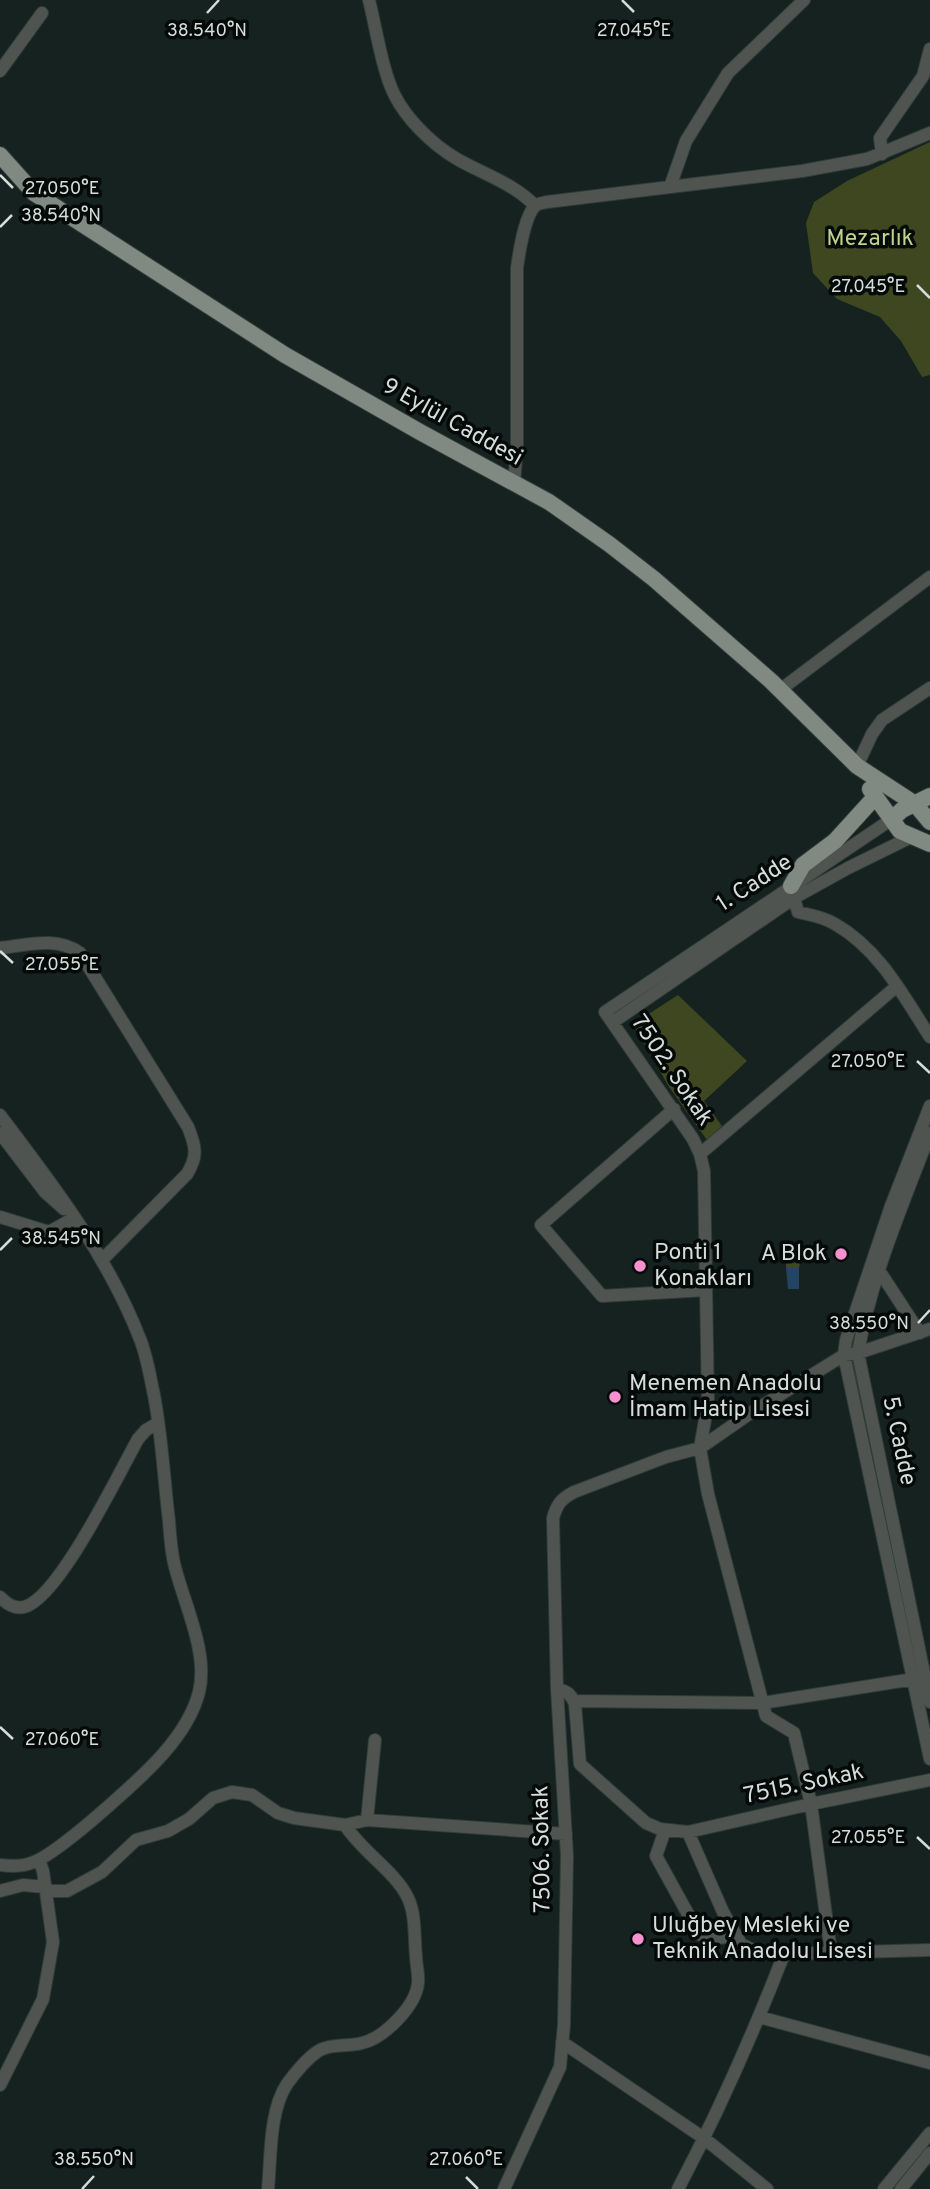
<svg xmlns="http://www.w3.org/2000/svg" width="930" height="2189" font-family="Overpass,sans-serif">
<style>
.green{fill:#3f4721}
.water{fill:#234563}
.lines{fill:none;stroke-linecap:round;stroke-linejoin:round}
.minor-casing{stroke:#303c3a;stroke-width:14}
.major-casing{stroke:#303c3a;stroke-width:18}
.minor{stroke:#505451;stroke-width:12}
.major{stroke:#808a82;stroke-width:16}
.ticks{fill:none;stroke:#d5dddb;stroke-width:2.5}
.poi-dot{fill:#f790ce;stroke:#050a09;stroke-width:2.5}
.labels{text-anchor:middle;dominant-baseline:central;stroke-width:7;stroke-linejoin:round;paint-order:stroke}
.park-label{font-size:23px;fill:#c0d28b;stroke:#050a09}
.street-label{font-size:23px;fill:#d5dddb;stroke:#050a09}
.poi-label{font-size:23px;fill:#d5dddb;stroke:#050a09;text-anchor:start}
.ticks-label{font-size:18px;text-anchor:middle;fill:#d5dddb;stroke:#050a09;stroke-width:7;stroke-linejoin:round;paint-order:stroke}
</style>
<rect width="100%" height="100%" fill="#152220"/>
<path class="green" d="M930 142V375L922 377 901 341 880 317 837 299 813 273 806 223 814 202 847 181Z
M678 995 747 1061 704 1101 722 1126 707 1140 669 1087 633 1024Z
M802 1252 799 1268H786V1253Z"/>
<path class="water" d="M786 1268H799V1289H788Z"/>
<g class="lines">
<defs>
<path id="minor" d="M369 0C376 28 382 69 394 94 406 119 433 145 457 159 483 174 515 184 535 206
M0 71 42 13
M882 154 880 138 923 76 930 49
M670 187 802 171 867 159 930 133
M514 484 517 445V268C519 253 525 214 536 205 539 203 544 203 547 202L670 187 686 141 728 73 804 0
M780 690 930 577
M857 766 872 734 882 720 930 688
M794 898 798 912C810 915 824 917 835 924 879 949 903 995 930 1037
M0 948C27 945 57 936 80 953L188 1127C196 1147 198 1156 187 1174L102 1260
M613 1022 794 898 848 868 911 837
M930 1106 891 1206 846 1340 844 1355 930 1759
M674 1109 541 1225 602 1296 706 1290
M0 1115C53 1185 108 1256 140 1339 147 1356 150 1377 154 1395 162 1437 164 1480 169 1521 170 1535 171 1550 174 1563 183 1602 209 1652 199 1692 188 1736 145 1774 112 1803 95 1818 51 1857 31 1863 21 1867 10 1866 0 1865
M0 1133 45 1192 64 1209
M930 1133C903 1204 871 1277 858 1353L930 1702
M700 1154 897 986
M0 1217 49 1232 74 1218
M880 1272 920 1333
M0 1597C7 1604 14 1609 24 1607 59 1598 119 1473 138 1439L146 1430 158 1423
M557 1689C567 1691 571 1694 575 1704L580 1764 646 1823 660 1829 688 1832 811 1804 930 1780
M574 1701 762 1703 914 1679
M367 1820 375 1740
M665 1830 656 1856 699 1934 708 1939 736 1936
M688 1832 723 1912 741 1944 759 1953 784 1954 930 1950
M0 1891 23 1885 45 1887 50 1891H67L102 1872 136 1840 168 1831 189 1819 213 1798 232 1792 252 1795 278 1813 294 1818 345 1825 367 1820 566 1834
M831 1953 811 1804 794 1733 766 1716 708 1494 700 1448 708 1403 704 1171 700 1154 693 1139 605 1012 892 819
M759 2017 930 2063
M562 2042 705 2139 767 2189
M0 2085 43 1999 53 1942 43 1871 39 1860
M268 2189C271 2158 269 2111 287 2084 294 2074 309 2056 320 2050 333 2043 349 2047 362 2043 384 2038 416 2006 418 1983 419 1974 416 1965 416 1956 414 1937 416 1915 408 1898 395 1871 362 1852 345 1825
M504 2189 560 2067 564 2025 567 1856 557 1689 553 1518C557 1504 561 1499 574 1492L666 1457 700 1448 749 1414 844 1355 858 1353 930 1329
M678 2189C718 2113 753 2034 784 1954
M884 2189 930 2133
M901 2189 930 2153"/>
<path id="major" d="M0 155 34 193 285 355 420 432 549 502 609 544 654 579 771 681 857 766 915 804 930 822
M870 789 900 831 930 844
M892 819 902 810 930 796
M791 886 803 865 835 841 875 797"/>
</defs>
<use href="#minor" class="minor-casing"/>
<use href="#major" class="major-casing"/>
<use href="#minor" class="minor"/>
<use href="#major" class="major"/>
</g>
<path class="ticks" d="M622 0 634 12M207 13 219 0M0 175 13 188M0 227 12 215M917 285 930 298M0 951 13 963M917 1061 930 1073M0 1250 12 1238M918 1323 930 1310M0 1727 13 1739M917 1837 930 1849M466 2177 478 2189M82 2189 94 2176"/>
<g class="poi-dot">
<circle cx="841" cy="1254" r="7"/>
<circle cx="640" cy="1266" r="7"/>
<circle cx="615" cy="1397" r="7"/>
<circle cx="638" cy="1939" r="7"/>
</g>
<g class="labels">
<g class="park-label">
<text x="870" y="239">Mezarlık</text>
</g>
<g class="street-label">
<text transform="translate(452 423) rotate(29)">9 Eylül Caddesi</text>
<text transform="translate(755 884) rotate(-33)">1. Cadde</text>
<text transform="translate(671 1071) rotate(56)">7502. Sokak</text>
<text transform="translate(898 1441) rotate(78)">5. Cadde</text>
<text transform="translate(804 1785) rotate(-12)">7515. Sokak</text>
<text transform="translate(543 1849) rotate(-91)">7506. Sokak</text>
</g>
<g class="poi-label">
<text x="654" y="1253">Ponti 1<tspan x="654" dy="26">Konakları</tspan></text>
<text x="827" y="1254" text-anchor="end">A Blok</text>
<text x="629" y="1384">Menemen Anadolu<tspan x="629" dy="26">İmam Hatip Lisesi</tspan></text>
<text x="652" y="1926">Uluğbey Mesleki ve<tspan x="652" dy="26">Teknik Anadolu Lisesi</tspan></text>
</g>
</g>
<g class="ticks-label">
<text x="634" y="36">27.045°E</text>
<text x="207" y="36">38.540°N</text>
<text x="62" y="194">27.050°E</text>
<text x="61" y="221">38.540°N</text>
<text x="868" y="292">27.045°E</text>
<text x="62" y="970">27.055°E</text>
<text x="868" y="1067">27.050°E</text>
<text x="61" y="1244">38.545°N</text>
<text x="869" y="1329">38.550°N</text>
<text x="62" y="1745">27.060°E</text>
<text x="868" y="1843">27.055°E</text>
<text x="94" y="2165">38.550°N</text>
<text x="466" y="2165">27.060°E</text>
</g>
</svg>
